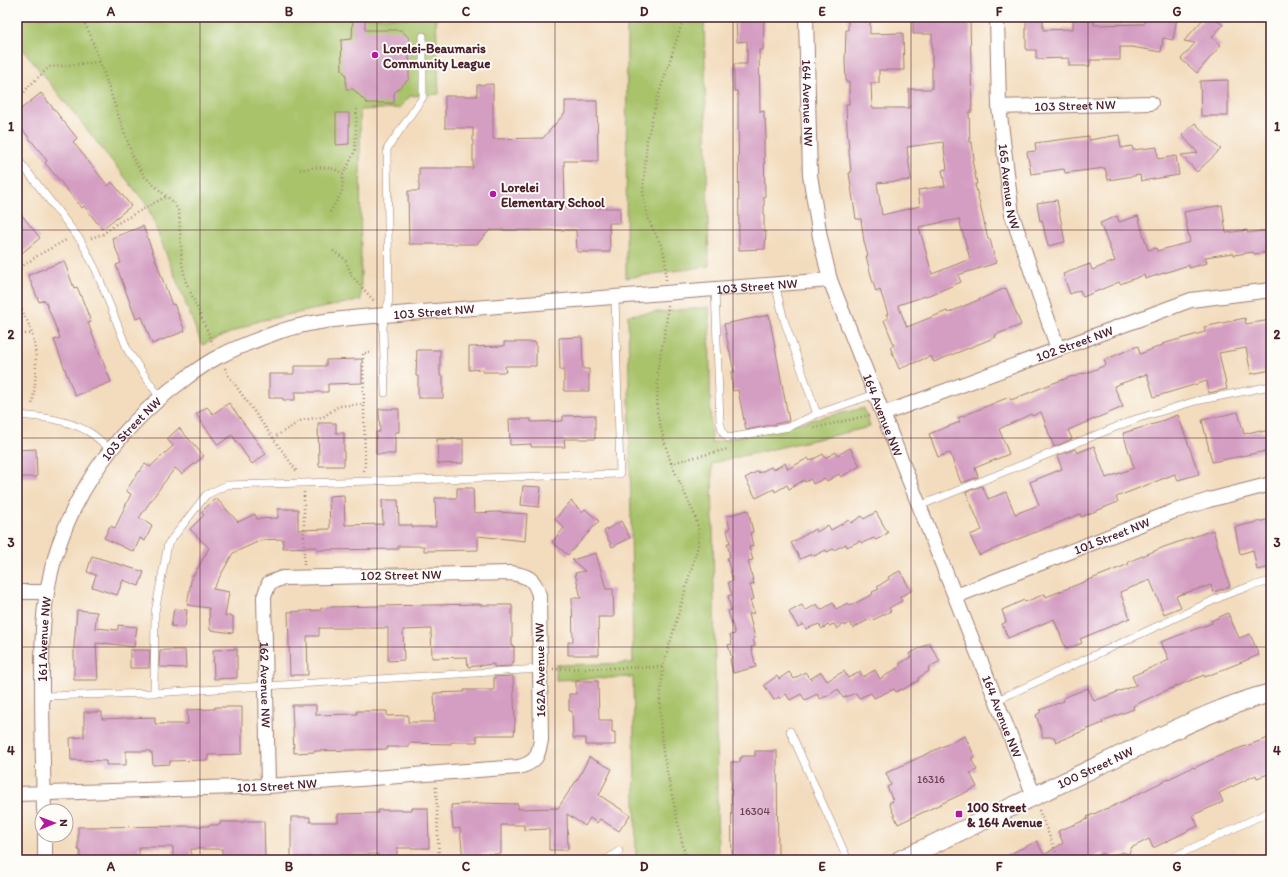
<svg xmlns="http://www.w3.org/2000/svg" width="1288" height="877" font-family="Itim,sans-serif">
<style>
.green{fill:#a8c36a;stroke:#79714a}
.building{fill:#d49ec2;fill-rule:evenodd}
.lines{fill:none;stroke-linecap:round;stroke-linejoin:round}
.service-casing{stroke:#9e7e74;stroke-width:8}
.minor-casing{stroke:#9e7e74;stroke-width:16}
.tertiary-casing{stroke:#9e7e74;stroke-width:20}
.path{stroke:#9e7e74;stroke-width:2.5;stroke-dasharray:1 3;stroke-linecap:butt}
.service{stroke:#fff;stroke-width:7}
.minor{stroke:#fff;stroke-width:14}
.tertiary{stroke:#fff;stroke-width:18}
.grid{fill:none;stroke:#4a1f2b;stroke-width:1;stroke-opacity:0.55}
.poi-dot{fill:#b5179e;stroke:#fdfcf7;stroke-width:1.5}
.labels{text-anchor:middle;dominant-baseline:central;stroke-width:4;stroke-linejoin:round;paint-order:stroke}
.number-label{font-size:11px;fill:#6c3f51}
.poi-label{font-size:13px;font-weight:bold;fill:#4a1f2b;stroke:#fdfcf7;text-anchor:start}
.street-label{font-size:13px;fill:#4a1f2b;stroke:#fdfcf7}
.neatline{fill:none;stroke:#4a1f2b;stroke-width:1.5}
.grid-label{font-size:13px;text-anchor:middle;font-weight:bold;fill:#4a1f2b}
</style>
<rect width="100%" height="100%" fill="#fdfcf7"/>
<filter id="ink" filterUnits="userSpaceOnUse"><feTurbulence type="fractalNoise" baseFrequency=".025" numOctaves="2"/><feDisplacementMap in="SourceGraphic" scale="8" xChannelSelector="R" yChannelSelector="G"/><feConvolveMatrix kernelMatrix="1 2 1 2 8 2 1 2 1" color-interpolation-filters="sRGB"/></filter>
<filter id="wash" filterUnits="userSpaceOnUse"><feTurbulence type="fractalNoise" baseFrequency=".012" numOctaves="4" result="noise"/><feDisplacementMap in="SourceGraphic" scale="16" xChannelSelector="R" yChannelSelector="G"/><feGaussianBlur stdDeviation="0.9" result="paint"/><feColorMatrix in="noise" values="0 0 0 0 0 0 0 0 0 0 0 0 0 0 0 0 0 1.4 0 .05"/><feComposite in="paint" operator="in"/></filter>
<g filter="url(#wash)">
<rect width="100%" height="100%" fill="#f3dcbd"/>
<path class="green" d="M17 17H436L439 94 410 96 400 108 360 110 361 300 258 321 202 345 147 205 17 42Z
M627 17H704L709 266 626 278Z
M709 307 711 443 864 408 870 427 712 463 718 860H636L633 677 556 680V665L633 663 628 315Z"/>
<g id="blocks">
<path class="building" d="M353 17H365V30H401L409 38V79L394 93V103H367L353 89H346V75L342 70 341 40 352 39Z
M736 17H764L763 50H759L760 112 764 111V119H765L766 139H764V148L765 196H764V231H766L765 249 739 250 738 97 737 91H734V64H747V41L737 42Z
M848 17H870V34L903 33 904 70H879V83H871L872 108H909V89H932V34H913V17H929V20L970 19 972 112H969L970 142H972L974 160H972L977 184H975L988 239H990L996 263 958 275 961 282 935 293 898 305 907 327 947 311 948 313 1006 288 1021 325 995 335 996 337 934 362 931 356 899 369 890 347 894 345 884 320 888 318 886 314H888L880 290 876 292 872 279 866 256H868L864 242 861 219H856L849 173H851L847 128 846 104H849V82H846L845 61 846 30H848ZM943 142 947 169 942 170 945 186 918 190 920 206 882 215 877 183 911 180 907 147ZM959 219 970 259 932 274 919 227Z
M1026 17H1043V30L1073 29V17H1094V25L1144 24 1146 17H1177L1173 40 1163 38 1161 52 1132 47H1120V60H1090V66H1069V58L1036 59V50H1026Z
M1205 17H1214L1223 25 1212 37 1221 45 1197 73 1181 59 1195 43 1184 41Z
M1228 80V116H1201L1200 81Z
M493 84V139L543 138 565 113V101H597L598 161H564L565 208H620V223H609L610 252H577L576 230H490L477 244H409L408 191H419V168H473V128H445V96H477V85Z
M41 93 77 138 73 142 108 186 112 182 131 206 102 229 84 206 82 208 45 163 47 161 42 154 17 123V112Z
M336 113H349V144L336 145Z
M1195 123 1220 149H1221L1197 172 1181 155 1198 153 1182 135Z
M1119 135 1121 148 1132 146 1133 150 1157 147 1158 159 1176 156 1179 175 1141 181 1140 175 1108 180 1105 168 1065 173 1064 169 1031 174 1027 152 1036 151 1035 143 1089 136V140Z
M1057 200 1065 242 1048 246 1042 220 1040 221 1037 203Z
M1222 205 1226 233 1247 230V233L1271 230V252L1254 254 1253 252 1234 255 1233 253 1205 257 1207 263 1189 268V265L1145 279 1144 275 1120 284 1119 282 1083 297 1080 290 1070 294 1063 274 1090 264 1092 270 1115 261 1100 223 1117 216 1119 222 1138 216 1148 250 1156 248 1157 251 1190 242 1184 212Z
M17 209 40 238 17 257Z
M143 226 172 305 174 304 185 331 152 344 142 317 136 319 116 265 121 263 112 238Z
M64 261 74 288 77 287 83 301 91 322 88 323 111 382 75 396 54 340 60 338 45 300 39 302 28 275Z
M769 315 789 421 746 430 738 390 733 391 731 372H734L724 324Z
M1245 318 1246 324 1271 320V370L1251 374 1246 348 1219 353 1227 389 1209 393 1207 381 1154 397 1147 374 1114 386 1123 407 1068 430 1072 439 1054 447 1041 412 1032 416 1031 414 999 429 1009 454 975 468 978 477 961 483 950 453 938 457 929 434 960 422 958 418 1009 397 1011 400 1051 384 1073 376 1074 377 1083 373 1084 374 1106 365 1104 360 1138 346 1140 354 1163 345 1162 344 1205 332 1204 327Z
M582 337 583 369H589V391H564V370H560L559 338Z
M504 342H536V366H505L506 372H483V369L469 370V347L504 346Z
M417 350H440V376H443V398H418V376H416Z
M362 359V383L328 384V392H295V400H283V398H269V374H294V366H326V360Z
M229 403 266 454 252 464 232 435 218 445 196 414 207 407 213 414Z
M379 409H399V432H395V454H376V432H380Z
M1238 412 1244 434 1260 430V432L1271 430V450L1212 462 1202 420Z
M595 415V439H564L565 447H531V444L510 445 509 419H531V422L563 421V416Z
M1178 415 1199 474 1178 480 1175 474 1116 497 1118 502 1096 511 1081 517 1080 514 979 555 970 535 982 530 966 492 982 486 988 499 1006 492 1015 514 1039 505 1030 482 1062 469 1057 456 1075 449 1077 453 1094 446 1106 478 1134 468 1123 433 1161 422V421Z
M318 423H336V433H344V466H319Z
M179 428 204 456 182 474 175 468 157 492 139 518 147 522V523L152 526 145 541 140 538 134 552 104 538 110 526 115 528 131 494 126 491 135 477 145 464 150 467 173 446 167 439Z
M437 439H463V463L438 464Z
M850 448 860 466 841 477 839 474 827 481 825 478 813 484 811 479 805 482 804 480 789 489 787 485 775 492 774 489 756 498 745 478 758 471 759 473 771 467 773 470 785 463 788 469 808 458 810 461 823 454 825 458 836 452 838 455Z
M36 449 37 477H17V450Z
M523 486 541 487 539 507 521 505Z
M457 488H473L474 513 497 512 527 514 525 541 478 536V550L424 551V546H398V549L317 550V547L283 548V539L262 540 233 553 213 589 229 592 225 616H233V633L210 630 209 608 187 605 192 575H194L209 548 190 529 204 515 201 512 216 498 238 522 255 514 257 519 278 518V509H298V530L330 529 329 496 344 495 345 525 383 524 382 500H398L399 525H412V527H436L435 498H457Z
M571 501 582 512 585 509 599 521 568 555 552 542 564 528 555 519Z
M748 510 753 532 750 533 753 546 749 547 753 560 748 561 754 584 750 585 754 599 750 600 754 613 749 614 755 638 753 639 755 646 751 647 756 667 733 673 730 659 732 658 728 645 732 644 730 635 735 634 728 611 731 610 728 596 732 595 728 582 733 581 727 558 730 557 727 543H730L727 530 730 529 727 516Z
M876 512 888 533 876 540 874 538 862 543 860 541 847 547 846 544 834 550 833 549 827 552 826 550 814 556 812 554 800 559 791 543 815 529 817 532 828 525 831 530 849 520 851 523 862 516 864 519Z
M1271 519V567L1257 570 1253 550 1240 554 1235 527Z
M621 521 630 538 612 547 604 531Z
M1213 530 1230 587 1213 592 1211 585 1176 596 1181 607 1164 614 1150 580 1120 592 1130 618 1080 639 1082 643 1066 649 1054 619 1008 638 1002 624 1006 622 1002 610 1024 600 1025 602 1045 594 1046 597 1129 564 1128 562 1164 547Z
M596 553 606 589H613L614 617H598L599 655H568V642H573L572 598H581L575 573 585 571 572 560Z
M92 556 144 572 139 586 123 580 117 595 92 587 96 575 87 572Z
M900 571 911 591 900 597 902 601 889 608 891 611 871 621 870 619 853 628 850 623 845 626 844 624 837 629 834 624 829 626 828 625 822 629 819 624 806 629 803 624 798 627 789 612 802 605 805 611 817 604 821 610 833 603 836 609 848 603 850 606 873 594 872 592 879 589 877 587 889 579 888 577Z
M480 604V605H512V646H514V662H512V666L494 667V664L468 667 467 657 432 658 431 629 403 630 404 660 388 661V628H319V636H307L308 675H290L288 612 321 610V608L332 607Z
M174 609 187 610 185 627 171 626Z
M77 610 97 612 95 628 118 630V625L137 627 134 647 104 643V644L96 643 98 680H74V646Z
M1228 613 1239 638 1250 634 1259 655 1205 677 1204 675 1160 693 1133 706 1134 709 1102 721 1103 723 1056 742 1054 737H1042V732L1036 715 1041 712 1040 710 1064 701 1063 698 1088 688 1094 701 1136 685 1132 676 1169 660 1161 642 1212 623 1211 621Z
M929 643 940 661 928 668 929 671 918 678 919 680 902 690 901 689 896 692 894 689 874 698 871 693 859 698 856 693 843 698 838 689 826 697V696L820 699 817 694 805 700 801 694 790 700 786 694 780 699 779 697 774 700 764 685 777 676 779 679 789 672 794 679 805 672 810 679 821 672 827 681 844 671 848 678 860 672 863 677 875 670 880 679 901 666 899 664 911 657 909 654Z
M237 649V678L214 679 213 650Z
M130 650H150L149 668H130Z
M160 650H185L186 668 159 667Z
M513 676 515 721 514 735H477V742H451V744L409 743V747H387L388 749 315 751V752L294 753 292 705H316V715L357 714V711H387V716L408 715V722H435L434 693 464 692V690H494V677Z
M576 681H598L599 720H612V732H615V745H586V738H573L572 711H569V694H576Z
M215 707H242V754L208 755V760L170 761V764L153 765 152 753H150V751H126V765H106V761L71 760 70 738 84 737V712H102V719L155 717V724H188L187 710 215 709Z
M965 736 975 757 971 759 977 770 970 773 977 787 898 824 889 803 893 801 887 787 891 785 886 773Z
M1271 737V773L1257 778 1256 775 1219 793 1223 802 1193 815 1198 826 1153 848 1149 839 1131 848 1129 854 1122 852 1106 859 1103 853 1088 860H998L1037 841 1044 855 1063 843 1058 831 1088 819 1087 817 1107 808V809L1193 767 1194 768 1226 753Z
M755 751H777L778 860H732L731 762H740V758H742V756H755Z
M589 757 612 769 599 795 630 815 619 831 600 819 597 823 590 818 585 826 567 814 568 850H549V829L524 830V825H501V854H479L480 860H463L460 828 453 829 451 805 478 803 518 804V809L558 808 580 775Z
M412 808H428L429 848H397V860H378V854L319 855V857H291V817H310V822H338V814L378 813V810H412Z
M244 821H264L265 860H222V849H191V860H173V847H139V860H80V850H78V827L209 826V825H220V822H244Z"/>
</g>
</g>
<g filter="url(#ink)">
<use href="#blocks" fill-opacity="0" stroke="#9e7e74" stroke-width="1"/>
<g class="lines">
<defs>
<path id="service" d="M17 158 81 241 96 270 128 351 160 398
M775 284 784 320 817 414 875 394
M715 289 720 422 723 433 728 438 789 427 817 414
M385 393 383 329 384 315 389 301 387 149 423 97V36
M17 415C42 417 66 419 89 432 97 437 104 444 111 450
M919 506 1136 419 1196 401 1271 386
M154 693 155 612 168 544 206 495 227 485 620 474 615 297
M42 696 154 693 540 669
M995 701 1225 595 1248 587 1271 581
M790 731 848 860
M606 860 619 851
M1167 860 1271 811"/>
<g id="minor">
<path id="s1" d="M806 17 810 175 820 237 830 280 1034 796"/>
<path id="s2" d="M997 17 999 107 1012 215 1058 349"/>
<path id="s3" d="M999 107 1151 103"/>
<path id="s4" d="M883 414 1191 300 1271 290"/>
<path d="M17 592H47"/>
<path id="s5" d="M956 596 1172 512 1209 500 1271 484"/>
<path id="s6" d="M17 794 268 786 519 767C536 762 538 757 541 740L539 595C534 578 528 576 511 573L282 578 269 583 264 597 268 786"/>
<path id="s7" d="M44 811C43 768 42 725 42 682 42 652 42 622 47 592 61 507 113 431 182 381 194 372 207 362 220 356 240 346 261 338 281 331 315 320 350 318 384 315L830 280"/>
<path d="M45 835V860"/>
</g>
<g id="tertiary">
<path id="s8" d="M900 860C975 824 1050 788 1125 753 1173 731 1220 706 1271 693"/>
</g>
</defs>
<use href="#service" class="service-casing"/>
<use href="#minor" class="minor-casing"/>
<use href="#tertiary" class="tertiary-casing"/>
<path class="path" d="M81 17 90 34 134 160 145 177 174 203 179 212 182 264 186 282 213 344
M17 102 28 87 49 67 99 62
M300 170C313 167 332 165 343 174
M330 212 342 192 343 174 349 164 355 150 357 106
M91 238 103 234 116 224 167 196
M333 251 345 259 352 276 375 302
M17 270 40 254 68 239
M666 280 665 259 663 249 648 219 643 193 647 140 656 103 684 17
M17 303C40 336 38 367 32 406
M668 305 666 326 658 367 657 412 664 440 671 463 695 516 699 531 698 546 663 667 660 701 661 733 663 753 686 860
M17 334H32
M225 368 228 375 298 473
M814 428 870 415
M273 438 302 420 323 417 339 406 364 404
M671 463 728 449
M364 471 365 465 363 353H373
M304 492V565
M553 669 663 667
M436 787 439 860
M1039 810 1059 860"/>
<use href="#service" class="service"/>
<use href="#minor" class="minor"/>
<use href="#tertiary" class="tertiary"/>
</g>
</g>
<path class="grid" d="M200 17V860M377 17V860M555 17V860M733 17V860M911 17V860M1088 17V860M17 230H1271M17 438H1271M17 647H1271"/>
<g class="poi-dot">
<circle cx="375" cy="55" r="4"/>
<circle cx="493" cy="194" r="4"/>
<rect x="955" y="810" width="8" height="8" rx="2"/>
</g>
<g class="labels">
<g class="number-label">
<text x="931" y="779">16316</text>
<text x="755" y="811">16304</text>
</g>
<g class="poi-label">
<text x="383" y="48">Lorelei-Beaumaris<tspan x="383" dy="15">Community League</tspan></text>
<text x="501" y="187">Lorelei<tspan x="501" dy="15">Elementary School</tspan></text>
<text x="967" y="807">100 Street<tspan x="967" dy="15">&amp; 164 Avenue</tspan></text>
</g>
<g class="street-label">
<text stroke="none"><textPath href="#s1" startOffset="86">164 Avenue NW</textPath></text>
<text stroke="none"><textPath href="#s3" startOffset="76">103 Street NW</textPath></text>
<text stroke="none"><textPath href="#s2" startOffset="170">165 Avenue NW</textPath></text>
<text stroke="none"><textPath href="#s7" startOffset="1066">103 Street NW</textPath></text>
<text stroke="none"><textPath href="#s7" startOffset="742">103 Street NW</textPath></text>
<text stroke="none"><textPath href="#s4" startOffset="204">102 Street NW</textPath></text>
<text stroke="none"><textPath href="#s1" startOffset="410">164 Avenue NW</textPath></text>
<text stroke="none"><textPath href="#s7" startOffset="406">103 Street NW</textPath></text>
<text stroke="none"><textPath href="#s5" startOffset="167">101 Street NW</textPath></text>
<text transform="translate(401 575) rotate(-1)">102 Street NW</text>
<text stroke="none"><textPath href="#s7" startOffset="172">161 Avenue NW</textPath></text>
<text transform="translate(540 670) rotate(-91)">162A Avenue NW</text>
<text stroke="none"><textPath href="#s6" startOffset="1070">162 Avenue NW</textPath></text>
<text stroke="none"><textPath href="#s1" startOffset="734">164 Avenue NW</textPath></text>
<text stroke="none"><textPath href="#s8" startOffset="216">100 Street NW</textPath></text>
<text stroke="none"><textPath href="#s6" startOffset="260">101 Street NW</textPath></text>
</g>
</g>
<rect width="1288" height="877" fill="none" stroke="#fdfcf7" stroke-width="44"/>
<g transform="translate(54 823) rotate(89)"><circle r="19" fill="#fdfcf7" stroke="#b5a4a5"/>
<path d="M0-3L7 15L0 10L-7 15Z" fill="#b5179e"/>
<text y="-6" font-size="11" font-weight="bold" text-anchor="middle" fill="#4a1f2b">N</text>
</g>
<rect x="22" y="22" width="1244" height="833" class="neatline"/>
<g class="grid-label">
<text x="111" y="16">A</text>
<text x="289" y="16">B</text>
<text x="466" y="16">C</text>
<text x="644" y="16">D</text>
<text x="822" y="16">E</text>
<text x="999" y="16">F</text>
<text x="1177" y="16">G</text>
<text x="11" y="131">1</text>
<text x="1277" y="131">1</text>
<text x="11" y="339">2</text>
<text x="1277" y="339">2</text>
<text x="11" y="547">3</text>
<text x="1277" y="547">3</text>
<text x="11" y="755">4</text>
<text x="1277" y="755">4</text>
<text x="111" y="871">A</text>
<text x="289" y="871">B</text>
<text x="466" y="871">C</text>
<text x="644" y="871">D</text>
<text x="822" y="871">E</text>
<text x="999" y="871">F</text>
<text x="1177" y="871">G</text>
</g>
</svg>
